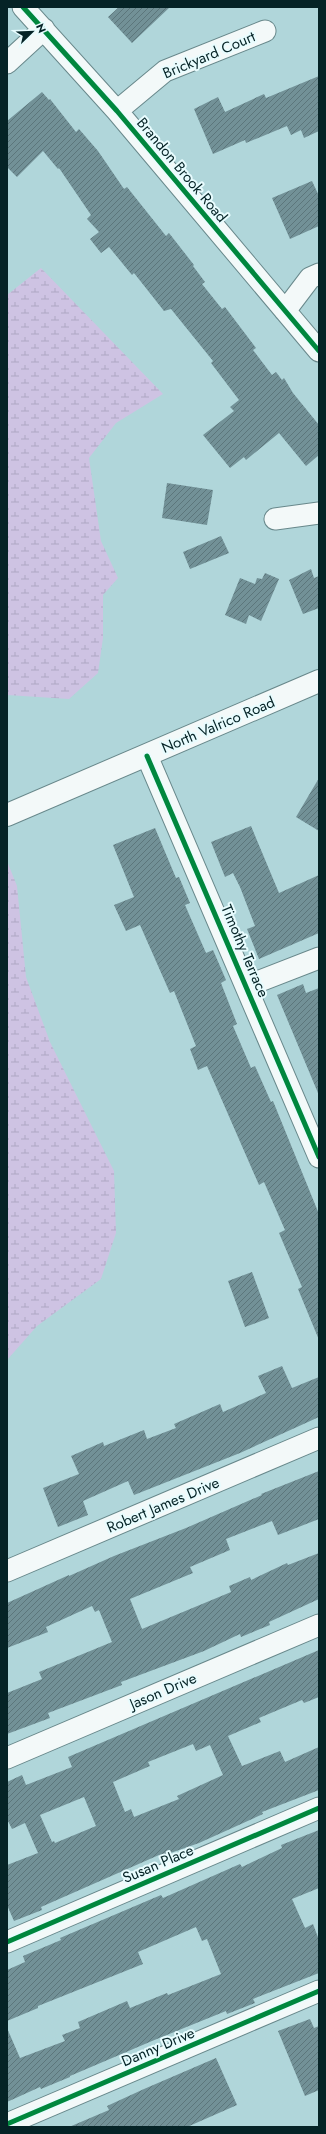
<svg xmlns="http://www.w3.org/2000/svg" width="326" height="2134" font-family="Jost,sans-serif">
<style>
.wetland{fill:url(#wetland-marsh)}
.building{fill:url(#building-hatch);fill-rule:evenodd}
.lines{fill:none;stroke-linecap:round;stroke-linejoin:round}
.street-casing{stroke:#68888b;stroke-width:23}
.secondary-casing{stroke:#68888b;stroke-width:24}
.street{stroke:#f3f9f9;stroke-width:21}
.secondary{stroke:#f3f9f9;stroke-width:22}
.cycleway-casing{stroke:#e8fcfe;stroke-width:8}
.cycleway{stroke:#00873e;stroke-width:5}
.labels{text-anchor:middle;dominant-baseline:central;stroke-width:4;stroke-linejoin:round;paint-order:stroke}
.street-label{font-size:15px;fill:#052326;stroke:#e8fcfe}
</style>
<defs>
<pattern id="wetland-marsh" width="20" height="14" patternUnits="userSpaceOnUse"><rect width="20" height="14" fill="#cec3e3"/><path d="M1 5h8M5 5V1M11 12h8M15 12V8" fill="none" stroke="#afa7c3"/></pattern>
<pattern id="building-hatch" width="6" height="6" patternUnits="userSpaceOnUse"><rect width="6" height="6" fill="#729197"/><path d="M-1 1l2-2M0 6l6-6M5 7l2-2" fill="none" stroke="#5c767b"/></pattern>
</defs>
<rect width="100%" height="100%" fill="#b0d6da"/>
<path class="wetland" d="M41 268 163 394 116 423 89 458 101 541 118 578 103 595V638L98 673 69 699 7 695V295Z
M7 861 17 886 26 977 50 1042 114 1171 116 1233 101 1279 37 1326 7 1360Z"/>
<path class="building" d="M119 7H170L132 43 108 17Z
M319 76V131L304 138 301 130 291 135 287 126 246 143 245 140 213 154 194 109 218 97 225 112 264 94 266 98Z
M42 92 49 100 50 99 76 132 79 129 98 151 124 189 127 187 166 236 169 233 194 265 193 266 205 282 202 284 222 309 225 307 256 348 253 350 272 375 276 372 282 380 284 378 293 393 319 425V455L306 466 279 433 246 460 244 457 230 468 203 435 234 411 230 407 239 400 211 363 213 361 171 309 164 311 134 273 132 275 109 247 101 253 90 239 99 232 87 219 91 215 59 168 58 169 43 151 17 177 7 167V121Z
M312 181 319 196V226L290 239 272 198Z
M167 483 213 490 207 525 162 518Z
M221 536 229 553 190 569 183 552Z
M311 569 314 578 319 576V608L303 614 289 580Z
M265 573 279 579 261 621 249 615 246 624 225 615 240 578 255 584 257 578 262 579Z
M319 778V831L296 817Z
M251 826 279 893 319 875V933L259 959 247 929 255 926 240 887 233 873 225 877 211 842Z
M155 828 176 878 179 877 190 903 185 905 206 953 213 950 226 980 221 983 237 1024 233 1026 251 1068 255 1066 271 1102 273 1101 319 1214V1340L298 1289 302 1287 279 1233 285 1230 264 1182 259 1185 207 1066 198 1070 190 1049 196 1046 174 991 170 993 140 925 126 931 114 905 134 897 113 845Z
M303 984 306 993 319 988 318 1093 277 995Z
M252 1272 269 1318 245 1327 228 1281Z
M282 1366 292 1388 319 1377V1417L240 1453 134 1495 128 1481 83 1501 88 1515 58 1527 43 1488 79 1474 71 1456 103 1442 104 1446 144 1430 147 1439 176 1428 174 1424 220 1404 223 1412 266 1393 258 1376Z
M319 1471V1519L278 1535 272 1521 226 1539 230 1550 190 1567 193 1573 130 1599 142 1629 231 1592 229 1586 250 1577 251 1580 287 1563 288 1565 319 1553V1599L269 1622 270 1625 241 1637 240 1634 204 1651 121 1682 122 1685 48 1713 50 1718 7 1734V1693L42 1679 39 1672 112 1642 99 1610 95 1612 92 1606 46 1627 48 1632 7 1648V1603L69 1575V1576L114 1556 186 1528 262 1495 261 1494Z
M319 1650V1697L304 1703 302 1700 259 1718 261 1722 228 1736 242 1766 280 1751 285 1762 319 1747V1790L262 1812 263 1814 199 1843 159 1857V1855L41 1907 42 1910 14 1921 7 1905V1865L38 1853 25 1823 12 1829 7 1819V1782L22 1775 26 1785 72 1767 68 1757ZM193 1744 196 1751 210 1745 223 1775 177 1796 179 1799 134 1817 131 1809 125 1812 113 1782 150 1766 148 1762ZM84 1797 96 1826 55 1843 54 1841 52 1842 40 1815Z
M319 1830V1888L292 1899 305 1928 313 1924 319 1940V1973L253 1999 255 2003 227 2014 226 2011 152 2041 70 2076V2077L41 2089 40 2087 7 2102V2028L20 2058 65 2041 62 2035 80 2028 78 2022 127 2001 130 2008 167 1993 168 1995 221 1974 207 1939 202 1941 196 1927 138 1952 143 1964 38 2006V2008L7 2021V1970L25 1962 23 1956 61 1940 60 1938 161 1895 163 1898 240 1864 242 1867 282 1848 281 1845Z
M310 2019 314 2028 319 2026V2090L305 2096 278 2031Z
M216 2058 237 2105 187 2127H69L109 2110 107 2106 144 2089Z"/>
<g class="lines">
<defs>
<path id="street" d="M23 7 117 111 319 351
M7 63 44 29
M117 111 165 71 265 31
M285 311 310 278 319 274
M275 519 319 513
M147 756 319 1157
M247 986 319 958
M7 1571 319 1438
M7 1758 319 1625
M7 1942 319 1808
M7 2124 319 1991"/>
<path id="secondary" d="M7 815 319 681"/>
</defs>
<use href="#street" class="street-casing"/>
<use href="#secondary" class="secondary-casing"/>
<use href="#street" class="street"/>
<use href="#secondary" class="secondary"/>
<defs>
<path id="cycleway" d="M23 7 117 111 319 351
M147 756 319 1157
M7 1942 319 1808
M7 2124 319 1991"/>
</defs>
<use href="#cycleway" class="cycleway-casing"/>
<use href="#cycleway" class="cycleway"/>
</g>
<g class="labels">
<g class="street-label">
<text transform="translate(209 55) rotate(-23)">Brickyard Court</text>
<text transform="translate(182 170) rotate(50)">Brandon Brook Road</text>
<text transform="translate(218 725) rotate(-23)">North Valrico Road</text>
<text transform="translate(245 951) rotate(67)">Timothy Terrace</text>
<text transform="translate(163 1505) rotate(-23)">Robert James Drive</text>
<text transform="translate(163 1691) rotate(-23)">Jason Drive</text>
<text transform="translate(158 1864) rotate(-23)">Susan Place</text>
<text transform="translate(158 2047) rotate(-23)">Danny Drive</text>
</g>
</g>
<rect width="326" height="2134" fill="none" stroke="#052326" stroke-width="16"/>
<g transform="translate(32 32) rotate(67)" stroke="#e8fcfe" stroke-width="3" paint-order="stroke">
<path d="M0-3L7 15L0 10L-7 15Z" fill="#052326"/>
<text y="-6" font-size="11" font-weight="bold" text-anchor="middle" fill="#052326">N</text>
</g>
</svg>
